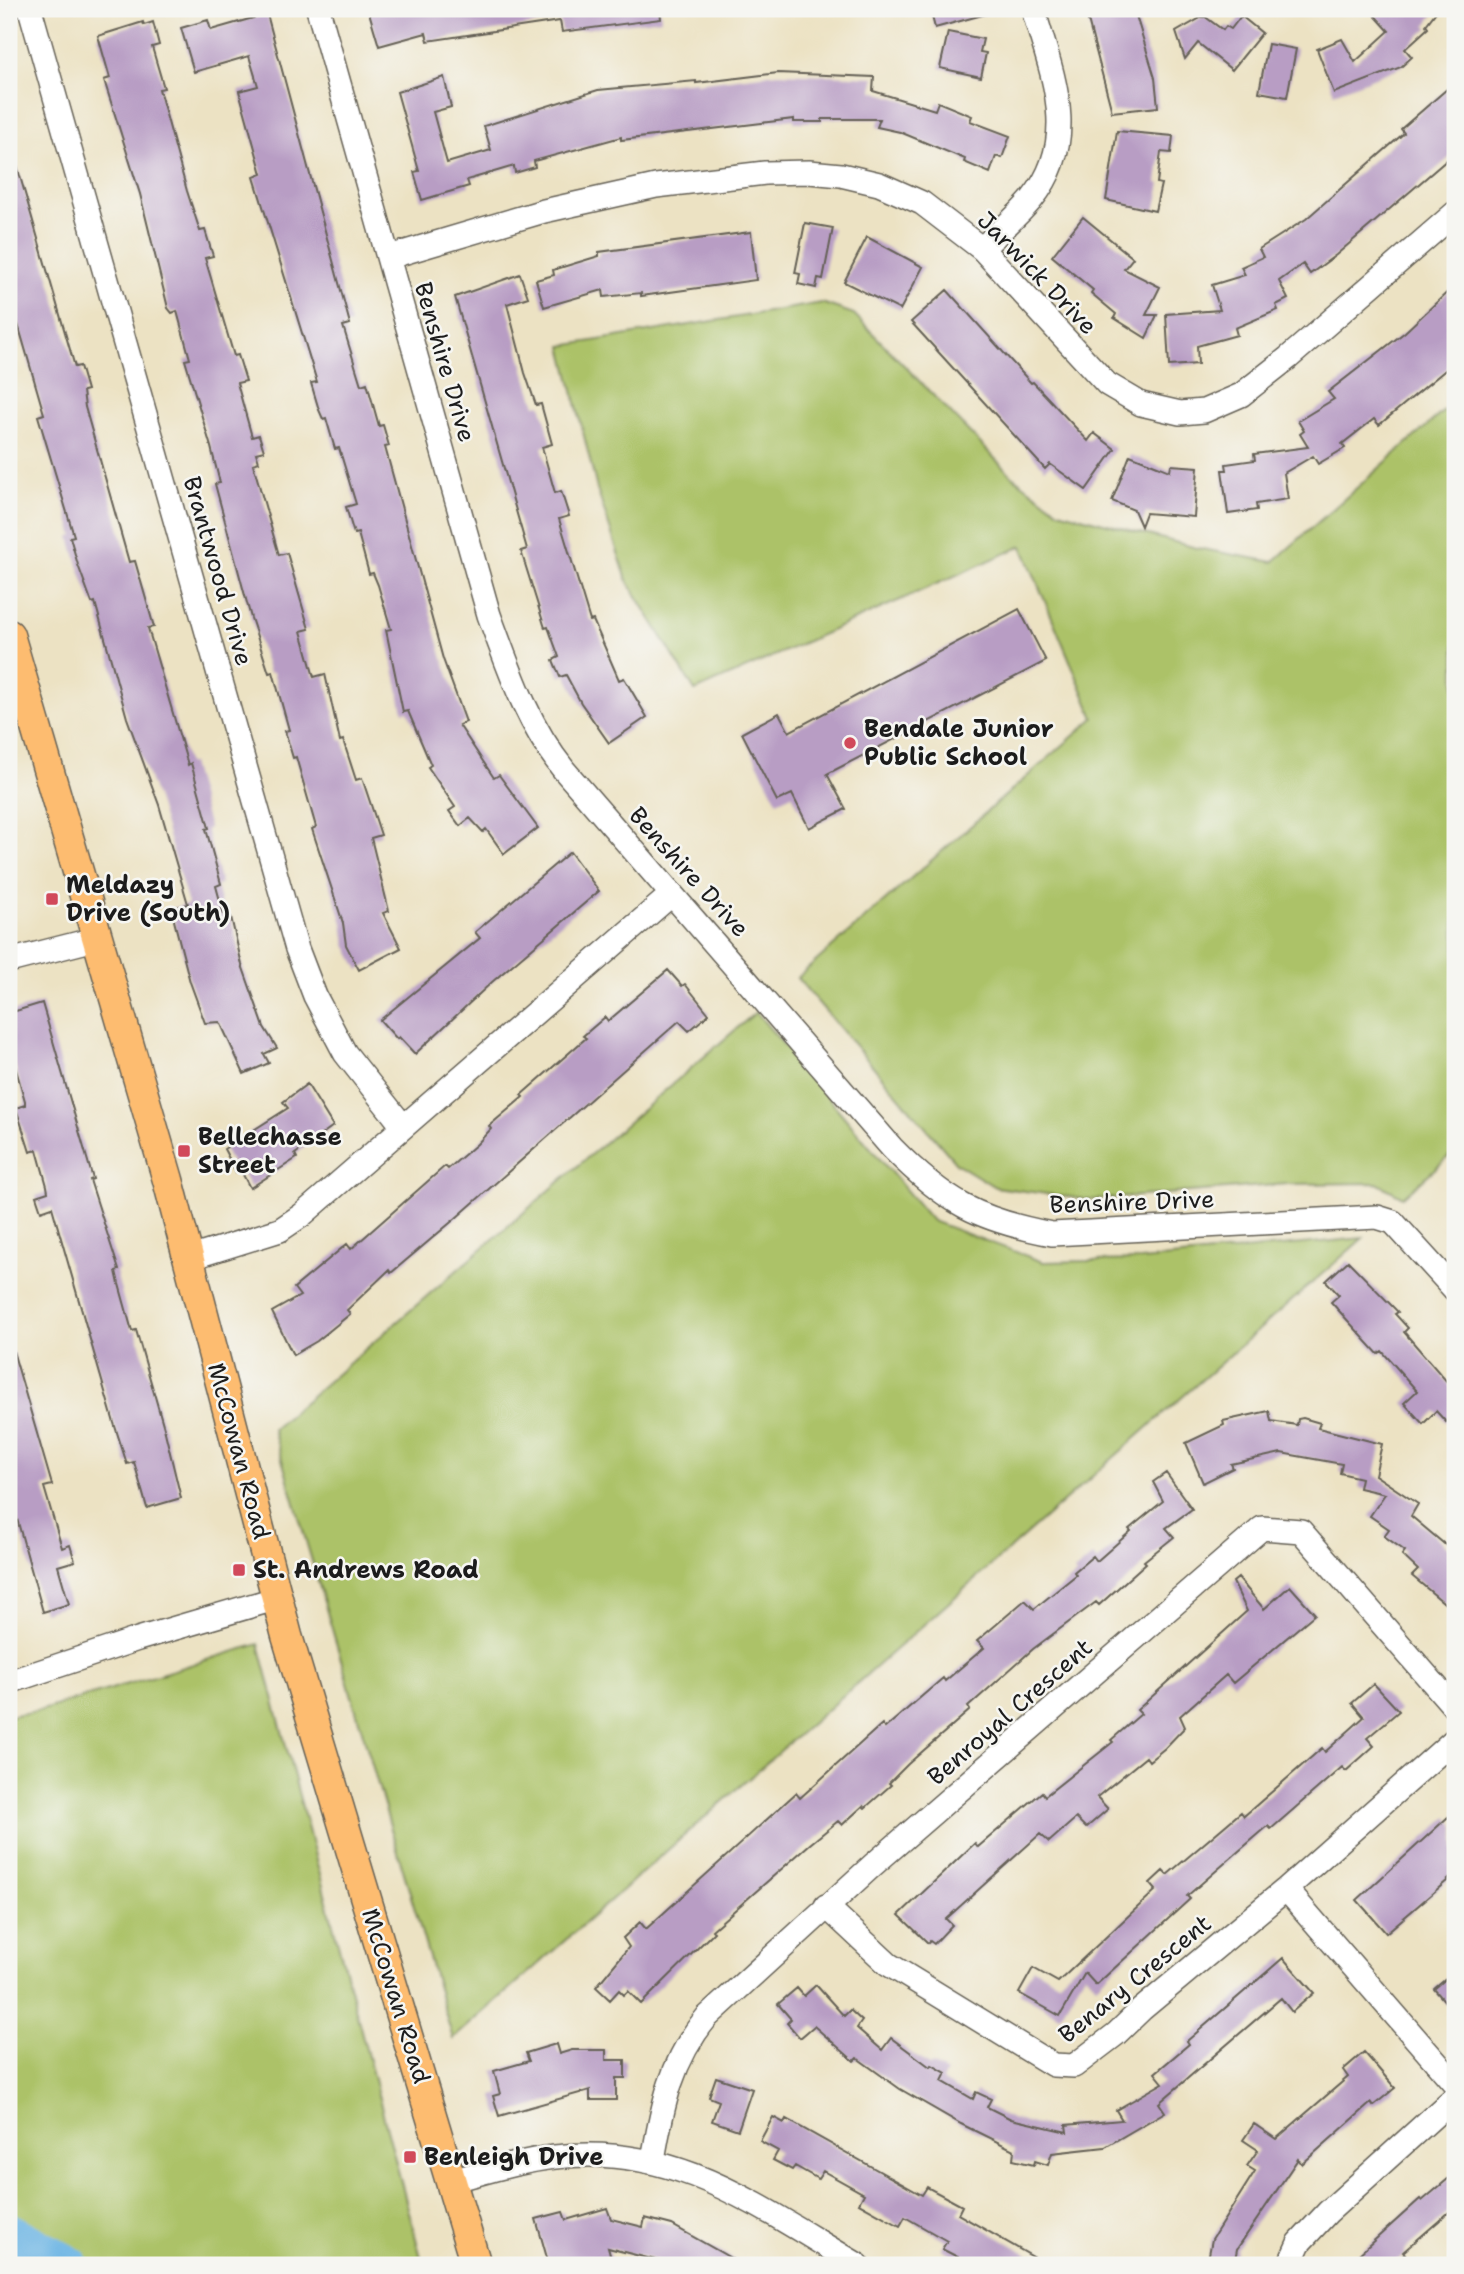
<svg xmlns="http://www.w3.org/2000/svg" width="1464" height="2274" font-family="'Shantell Sans',sans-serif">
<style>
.green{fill:#acc267;stroke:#646f42;stroke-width:2}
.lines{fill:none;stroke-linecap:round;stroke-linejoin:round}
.river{stroke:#6db5e4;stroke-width:37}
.building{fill:#b89dc4}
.minor-casing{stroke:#656156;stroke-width:26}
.major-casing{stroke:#656156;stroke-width:33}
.minor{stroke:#fff;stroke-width:23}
.major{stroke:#fdbc70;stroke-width:30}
.poi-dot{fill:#d1495b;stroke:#f6f6f2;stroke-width:2.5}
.labels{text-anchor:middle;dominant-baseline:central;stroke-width:5;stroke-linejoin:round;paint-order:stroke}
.street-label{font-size:24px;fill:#1c1c1c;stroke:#f6f6f2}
.poi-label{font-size:24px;font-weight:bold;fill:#1c1c1c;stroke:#f6f6f2;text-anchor:start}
</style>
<rect width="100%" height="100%" fill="#f6f6f2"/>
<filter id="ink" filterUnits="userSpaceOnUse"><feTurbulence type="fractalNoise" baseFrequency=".0143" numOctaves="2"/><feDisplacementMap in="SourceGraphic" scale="14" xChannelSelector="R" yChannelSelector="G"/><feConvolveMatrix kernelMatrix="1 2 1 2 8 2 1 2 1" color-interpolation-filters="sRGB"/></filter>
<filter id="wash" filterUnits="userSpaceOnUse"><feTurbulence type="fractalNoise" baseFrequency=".00686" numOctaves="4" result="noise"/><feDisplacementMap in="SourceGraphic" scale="28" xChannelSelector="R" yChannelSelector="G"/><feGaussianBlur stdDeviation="1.57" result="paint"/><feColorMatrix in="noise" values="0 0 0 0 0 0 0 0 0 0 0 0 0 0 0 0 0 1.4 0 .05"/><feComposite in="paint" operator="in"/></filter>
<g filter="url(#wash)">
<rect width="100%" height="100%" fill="#ece2c3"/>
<path class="green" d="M822 303 854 314 1011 475 1059 511 1197 548 1273 562 1455 401V1151L1403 1197 1377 1183 1288 1184 1091 1200 995 1187 956 1163 797 978 1094 718 1022 546 695 691 627 580 597 489 562 346Z
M756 1012 932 1221 1043 1262 1141 1260 1363 1238 453 2039 273 1429Z
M259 1644 423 2265H9V1716L42 1710Z"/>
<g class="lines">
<path class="river" d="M9 2231 71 2265"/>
</g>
<g id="blocks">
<path class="building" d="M368 9H660L661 19 562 32 560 21 428 41 426 33 379 46Z
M930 9H985L986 14 935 28Z
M1085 9H1134L1155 78 1158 107 1112 112Z
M1369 9H1438L1426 25 1428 28 1405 49 1412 57 1401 67 1334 93 1317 49 1342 39 1355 62 1389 31Z
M267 14 350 324 343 326 361 385 367 383 379 426 383 425 389 446 385 447 443 659 466 722 459 725 494 778 499 775 538 828 504 854 486 829 483 832 470 818 460 826 449 811 455 807 428 767 431 765 408 711 403 712 386 630 391 629 378 585 373 573 369 574 358 533 354 534 346 507 356 504 339 448 335 449 326 418 323 419 319 410 311 383 317 382 254 177 262 174 239 91 258 86 249 56 194 72 181 28 208 20 211 30Z
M1204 16 1223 30 1226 26 1231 29 1241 16 1262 33 1232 70 1198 43 1185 59 1176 32Z
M143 22 144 25 153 22 159 45 152 47 164 88 159 89 187 191 200 231 205 230 213 256 205 258 234 356 238 355 246 381 237 383 252 437 259 435 264 451 256 453 259 462 253 464 279 555 287 553 309 629 301 631 314 677 325 674 340 741 343 740 356 780 362 778 381 835 371 838 389 911 383 913 401 948 359 970 346 945 343 923 312 829 316 827 296 757 293 758 285 731 289 730 273 672 269 673 251 618 215 484 220 483 211 447 185 360 190 359 177 311 172 313 168 308 140 194 104 80 110 78 98 36Z
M948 32 983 39 980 52 986 53 981 77 940 68Z
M1268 44 1296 49 1287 97 1259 92Z
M778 73 874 77 873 91 935 110 938 102 972 116 970 121 1010 136 1002 158 996 156 990 173 964 162 965 159 900 132 877 127 880 119H822V122H794V119L621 140V137L534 161 535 167 515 173 514 166 467 180 469 186 422 200 414 172 419 171 397 92 444 77 451 107 433 112 447 163 491 150 484 126 598 90 696 81V83Z
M1455 82V153L1336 255 1310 274 1303 264 1279 281 1288 299 1276 305 1278 310 1235 328 1237 335 1197 346 1198 364 1169 366 1166 314 1220 310 1212 285 1245 275 1241 267 1263 257 1259 249 1306 219 1404 133 1401 129Z
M1117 131 1173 136 1171 153 1161 152 1157 183 1161 184 1155 211 1106 200Z
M9 152H13L75 367 80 366 87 390 83 391 85 407 129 562 135 561 154 627 148 628 188 765 191 763 209 828 206 829 221 884 216 886 225 919 231 917 242 965 264 1027 277 1048 264 1054 269 1063 244 1074 220 1022 205 1023 190 982 171 909 188 904 159 805 127 718 95 602 92 603 78 565 70 537 74 536 38 416 44 414 9 293Z
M1083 217 1133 258 1124 269 1160 287 1146 315H1157L1146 338 1114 318 1116 314 1091 293 1093 290 1052 256Z
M805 223 833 228 823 279 818 278 816 288 798 284 800 274 795 273Z
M751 232 756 280 641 296V293L604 297 603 290 544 307 536 280 554 275 553 270 599 256V252Z
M867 237 923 267 900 310 844 282Z
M520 274 528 297 507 304 525 373 536 405 541 404 552 444 542 447 555 493 561 491 569 516 559 519 590 621 593 620 619 680 624 678 647 717 609 743 581 703 566 675 560 677 553 660 559 657 548 627 545 628 521 551 527 549 455 297Z
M1455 285V362L1379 425 1374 419 1342 444 1345 448 1318 464 1313 456 1284 473 1288 499 1256 504 1257 510 1228 514 1222 470H1227L1226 464 1255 460 1254 454 1308 447 1300 434 1304 431 1298 421 1334 399 1328 392 1405 332Z
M947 290 1031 383 1033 382 1088 441 1094 433 1115 449 1086 490 1050 464 1045 469 911 322Z
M1130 455 1170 471 1171 465 1198 467 1194 517 1146 513 1141 526 1134 510 1112 501Z
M1019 609 1046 661 827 774 846 809 809 828 792 794 777 801 742 733 779 713 789 732Z
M570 852 599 891 492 982 415 1054 399 1037 397 1039 380 1020 480 938 475 932Z
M668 970 682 986 685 984 709 1014 689 1031 679 1021 456 1218 391 1273 389 1270 347 1310 350 1314 317 1341 293 1355 272 1312 300 1296 294 1288 347 1244 351 1249 445 1166 448 1169 477 1144 491 1129 489 1126 523 1097 521 1095 586 1038 583 1036 605 1017 608 1021Z
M42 1003 93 1179 90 1180 119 1270 116 1271 119 1284 132 1331 136 1330 164 1428 181 1498 147 1508 134 1462 127 1464 114 1423 52 1207 41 1211 36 1196 48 1192 47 1186 37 1150 30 1152 16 1108 25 1105V1101L9 1045V1013Z
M307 1084 333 1126 295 1154 297 1158 250 1188 240 1169 236 1172 224 1149 288 1108 283 1102Z
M1348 1261 1398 1312 1395 1314 1408 1328 1404 1332 1455 1391V1414L1446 1422 1436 1411 1423 1424 1404 1403 1417 1391 1382 1351 1378 1354 1331 1302 1339 1295 1326 1281Z
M9 1351H13L52 1485 44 1487 62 1548 70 1545 75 1561 58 1566 69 1604 43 1612 9 1490Z
M1269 1411 1271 1421 1297 1425 1298 1419 1303 1418 1320 1423 1318 1428 1382 1444 1375 1475 1418 1504 1411 1516 1455 1553V1612L1412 1576 1418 1570 1402 1555 1405 1551 1384 1536 1389 1529 1370 1516 1385 1494 1359 1488 1361 1478 1340 1473 1342 1464 1281 1453 1231 1464 1233 1468 1203 1483 1186 1443 1224 1425 1223 1421Z
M1166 1473 1192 1509 1166 1528 1174 1537 1144 1561 1146 1563 1099 1605 1096 1602 1033 1649 968 1707 970 1710 908 1764 889 1783 891 1785 865 1808 863 1806 842 1825 838 1821 810 1844 712 1930 714 1932 641 2004 628 1991 624 1995 619 1990 610 2000 596 1987 629 1947 623 1938 640 1922 646 1929 796 1793 800 1798 882 1724 885 1728 943 1678 945 1681 984 1648 977 1641 1025 1600 1034 1609 1076 1575 1074 1572 1093 1556 1097 1561 1131 1531 1129 1529 1163 1501 1153 1482Z
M1238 1578 1264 1609 1290 1586 1315 1614 1233 1683 1226 1675 1180 1716 1185 1727 1165 1748 1149 1761 1146 1757 1097 1797 1108 1809 1086 1828 1076 1818 1049 1842 1040 1834 946 1919 952 1925 934 1944 930 1941 928 1943 899 1915 975 1843 978 1847 1042 1792 1045 1796 1113 1742 1111 1740 1141 1714 1137 1710 1247 1611 1233 1582Z
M1374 1684 1399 1711 1367 1738 1374 1746 1346 1771 1342 1767 1271 1829 1268 1826 1232 1857 1187 1896 1190 1899 1096 1985 1085 1973 1060 2016 1019 1993 1033 1968 1058 1982 1156 1890 1150 1883 1163 1871 1167 1875 1241 1812 1244 1816 1322 1748 1325 1752 1364 1717 1352 1703Z
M1448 1817 1455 1826V1874L1386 1933 1357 1900Z
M1283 1958 1314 1993 1292 2012 1281 1998 1159 2103 1165 2112 1105 2147 1052 2153 1048 2165 1035 2161 1034 2165 1013 2160 1014 2150 961 2124 900 2089 857 2058 854 2061 814 2026 800 2038 787 2023 791 2019 778 2004 797 1988 804 1996 816 1985 844 2016 850 2010 862 2021 857 2028 882 2050 891 2038 930 2067 932 2065 946 2073 942 2081 973 2099 976 2092 991 2099 987 2107 1011 2119 1067 2132 1066 2125 1122 2120 1116 2110 1163 2083 1155 2073 1189 2044 1187 2041Z
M1455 1971V2013L1434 1989Z
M556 2044 559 2054 572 2050H606V2060H625V2078H616V2100H590V2090L499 2116 493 2096 500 2094 494 2071 529 2061 526 2053Z
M1364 2052 1395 2088 1373 2106 1371 2103 1302 2164 1298 2159 1237 2249 1234 2265H1207L1212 2239 1255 2171 1247 2166 1258 2150 1243 2140 1254 2124 1276 2139 1348 2077 1343 2070Z
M716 2077 752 2089 738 2130 712 2121 719 2101 709 2097Z
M773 2117 784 2123 786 2119 922 2195 927 2187 962 2206 958 2214 1047 2265H973L942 2249 947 2241 905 2217 900 2226 859 2203 864 2194 823 2171 818 2179 795 2166 792 2170 773 2160 778 2151 760 2141Z
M1455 2173V2207L1403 2252 1405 2254 1391 2265H1347L1420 2199 1422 2201Z
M607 2208 611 2219 643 2227 645 2218 672 2225 743 2265H675L608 2248 613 2265H590L589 2259 549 2265 536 2219 563 2212 566 2220Z"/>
</g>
</g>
<g filter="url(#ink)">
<use href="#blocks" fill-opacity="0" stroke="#656156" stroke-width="2"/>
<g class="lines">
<defs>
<path id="minor" d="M30 9 297 949 315 996 345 1053 402 1125
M318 9 489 615C509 669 527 724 564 770L892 1148C945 1202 978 1220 1052 1234L1377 1217 1393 1222 1455 1290
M982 249C998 232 1017 217 1032 199 1081 139 1052 74 1033 9
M389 257 544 211 656 186 765 173 809 172 841 175 879 184 922 203 982 249 1107 384 1141 404 1180 413 1204 411 1241 395 1288 358 1455 213
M9 961 95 939
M187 1259 280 1230 302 1215 672 894
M9 1682 138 1639 278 1598
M1286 1889 1455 2084
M826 1906 888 1964 1053 2065 1074 2066 1116 2034 1142 2009 1286 1889 1455 1739
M653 2160C662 2107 671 2060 707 2017L873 1865 1262 1528 1301 1531 1455 1708
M451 2181C485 2172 520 2161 555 2157 676 2142 760 2208 858 2265
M1289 2265 1299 2243 1328 2212 1455 2097"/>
<path id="major" d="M9 635 168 1180 287 1636 476 2265"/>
</defs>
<use href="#minor" class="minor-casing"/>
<use href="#major" class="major-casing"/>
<use href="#minor" class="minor"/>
<use href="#major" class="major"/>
</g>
</g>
<g class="poi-dot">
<circle cx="850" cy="743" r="7"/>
<rect x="45" y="892" width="14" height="14" rx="3.5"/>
<rect x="177" y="1144" width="14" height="14" rx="3.5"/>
<rect x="232" y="1563" width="14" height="14" rx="3.5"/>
<rect x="403" y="2150" width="14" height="14" rx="3.5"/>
</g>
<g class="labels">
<g class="street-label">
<text transform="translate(1037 273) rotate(46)">Jarwick Drive</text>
<text transform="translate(445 362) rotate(74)">Benshire Drive</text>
<text transform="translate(218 571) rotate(74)">Brantwood Drive</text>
<text transform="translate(689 872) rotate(48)">Benshire Drive</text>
<text transform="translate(1132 1202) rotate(-2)">Benshire Drive</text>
<text transform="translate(239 1451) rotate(75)">McCowan Road</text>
<text transform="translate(1010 1712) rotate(-41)">Benroyal Crescent</text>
<text transform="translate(1135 1979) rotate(-39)">Benary Crescent</text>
<text transform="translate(396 1996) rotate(73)">McCowan Road</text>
</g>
<g class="poi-label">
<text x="864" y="729">Bendale Junior<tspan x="864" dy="28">Public School</tspan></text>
<text x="66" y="885">Meldazy<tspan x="66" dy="28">Drive (South)</tspan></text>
<text x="198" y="1137">Bellechasse<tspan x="198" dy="28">Street</tspan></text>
<text x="253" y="1570">St. Andrews Road</text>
<text x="424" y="2157">Benleigh Drive</text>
</g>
</g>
<rect width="1464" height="2274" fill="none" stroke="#f6f6f2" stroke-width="35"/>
</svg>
